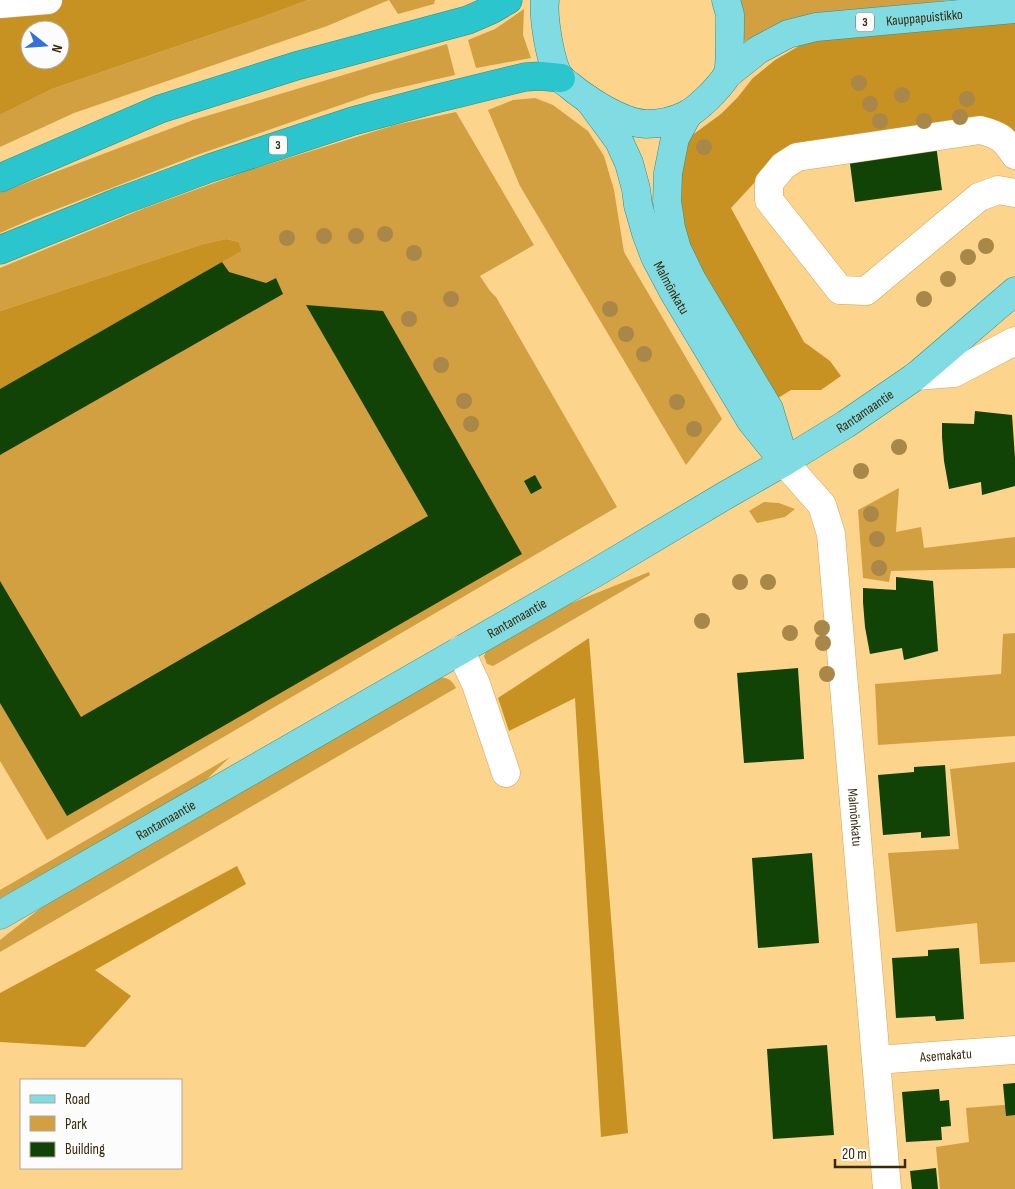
<svg xmlns="http://www.w3.org/2000/svg" width="1015" height="1189" font-family="'Sofia Sans Condensed',sans-serif">
<style>
.green{fill:#d2a041}
.forest{fill:#c79221;fill-rule:evenodd}
.building{fill:#114206}
.lines{fill:none;stroke-linecap:round;stroke-linejoin:round}
.minor-casing{stroke:#cca55e;stroke-width:29}
.major-casing{stroke:#308e89;stroke-width:29}
.highway-casing{stroke:#308e89;stroke-width:29}
.minor{stroke:#fff;stroke-width:28}
.major{stroke:#80dce2;stroke-width:28}
.highway{stroke:#2bc5ce;stroke-width:28}
.tree{fill:#a98748}
.labels{text-anchor:middle;dominant-baseline:central;stroke-width:5;stroke-linejoin:round;paint-order:stroke}
.shield{fill:#fcfcfc;stroke:#746853;stroke-width:1}
.shield-label{font-size:12px;font-weight:bold;fill:#39290a}
.street-label{font-size:14px;fill:#39290a;stroke:#fcfcfc}
</style>
<rect width="100%" height="100%" fill="#fdd48c"/>
<path class="green" d="M308 0H435L434 4 398 14 389 0 327 26 74 113 0 147V115L52 89 260 18Z
M740 0H950L796 20 743 42Z
M524 9 523 35 531 58 476 68 468 40 495 29Z
M447 44 455 75 372 94 194 156 34 218 0 233V193L5 191 193 120Z
M535 98 553 105 588 131 604 156 614 190 624 252 722 419 686 465 520 186 488 110 513 100Z
M456 112 534 245 480 276 490 291 496 297 617 507 47 840 0 761V389L242 251 239 242 226 239 203 244 0 311V268L145 208 250 170 395 125Z
M899 488 896 532 921 527 924 548 1015 537V568L891 571 889 582 863 578 858 510Z
M764 502 779 503 795 509 785 517 757 523 749 511Z
M649 572 650 575 493 666 487 664 484 656 488 647 564 606Z
M1015 633V736L878 745 875 684 1001 674 1003 634Z
M437 677C447 678 451 678 456 688L0 952V940L47 903Z
M230 757 204 782 0 898V890Z
M1015 762V962L980 964 977 923 896 932 888 853 959 849 950 769Z
M1015 1104V1189H940L936 1147 969 1142 966 1108Z"/>
<path class="forest" d="M0 0H308L260 18 52 89 0 115ZM30 30H60V60H30Z
M1015 16V137L778 157 731 208 804 342 830 361 841 376 821 390H791L778 398 700 275 679 226 682 152 691 136 721 114 738 97 752 79 775 60 818 35Z
M226 239 239 242 242 251 0 389V311L203 244Z
M589 638 628 1133 601 1137 575 698 509 731 498 698Z
M237 866 246 884 95 970 131 996 85 1047 0 1042V993Z"/>
<path class="building" d="M936 145 942 190 855 202 849 156Z
M222 262 229 272 266 283 276 278 283 294 0 455V389Z
M306 305 383 311 522 554 67 816 0 703V581L81 717 428 516Z
M975 411 1012 415 1015 458V486L982 495 981 482 949 489 944 461 942 437V423L974 424Z
M535 475 542 488 531 494 524 481Z
M896 577 933 581 938 651 904 660 902 648 870 654 865 627 863 602V588L896 590Z
M798 668 804 759 744 763 737 673Z
M945 765 950 836 921 838V832L883 835 878 775 914 772V767Z
M812 853 819 943 758 948 752 858Z
M959 948 964 1019 936 1021 935 1016 896 1018 892 958 928 956V950Z
M827 1045 834 1135 773 1139 767 1049Z
M1015 1083V1115L1006 1116 1003 1084Z
M939 1089 940 1101 949 1100 951 1126 941 1127 942 1140 906 1142 902 1092Z
M936 1168 938 1189H912L910 1171Z"/>
<g class="lines">
<defs>
<g id="minor">
<path d="M0 4 48 0"/>
<path d="M1015 155C1004 138 999 135 980 130L797 157 783 166 769 183V200L840 290 866 291 979 197 998 190 1015 193"/>
<path d="M916 376 954 373 1015 341"/>
<path id="s1" d="M784 462 822 505 831 534 887 1189"/>
<path d="M460 650 476 684 506 773"/>
<path id="s2" d="M876 1060 1015 1050"/>
</g>
<g id="major">
<path d="M545 0C543 17 550 63 560 78 562 80 566 83 569 85 587 100 622 123 646 124 659 124 674 121 686 115 698 109 720 87 727 75 730 69 730 24 730 15 729 10 727 5 726 0"/>
<path id="s3" d="M728 74 758 50 788 34 816 27 1015 9"/>
<path id="s4" d="M588 99 619 141 629 163 636 189 638 205 646 233 655 257 673 291 751 421 784 462"/>
<path d="M688 114 675 138 668 173 667 201 671 228 677 249 692 280 769 409 781 449"/>
<path id="s5" d="M0 915 595 573 726 495 784 462 846 424 916 376 1015 291"/>
</g>
<path id="highway" d="M0 178 160 109 296 66 468 20 491 10 508 0
M0 250 121 201 210 168 353 121 439 98 525 77 541 76 561 78"/>
</defs>
<use href="#minor" class="minor-casing"/>
<use href="#major" class="major-casing"/>
<use href="#highway" class="highway-casing"/>
<use href="#minor" class="minor"/>
<use href="#major" class="major"/>
<use href="#highway" class="highway"/>
</g>
<g class="tree">
<circle cx="859" cy="83" r="8"/>
<circle cx="902" cy="95" r="8"/>
<circle cx="967" cy="99" r="8"/>
<circle cx="870" cy="104" r="8"/>
<circle cx="960" cy="117" r="8"/>
<circle cx="880" cy="121" r="8"/>
<circle cx="924" cy="121" r="8"/>
<circle cx="704" cy="147" r="8"/>
<circle cx="385" cy="234" r="8"/>
<circle cx="324" cy="236" r="8"/>
<circle cx="356" cy="236" r="8"/>
<circle cx="287" cy="238" r="8"/>
<circle cx="986" cy="246" r="8"/>
<circle cx="414" cy="253" r="8"/>
<circle cx="968" cy="257" r="8"/>
<circle cx="948" cy="279" r="8"/>
<circle cx="451" cy="299" r="8"/>
<circle cx="924" cy="299" r="8"/>
<circle cx="610" cy="309" r="8"/>
<circle cx="409" cy="319" r="8"/>
<circle cx="626" cy="334" r="8"/>
<circle cx="644" cy="354" r="8"/>
<circle cx="441" cy="365" r="8"/>
<circle cx="464" cy="401" r="8"/>
<circle cx="677" cy="402" r="8"/>
<circle cx="471" cy="424" r="8"/>
<circle cx="694" cy="429" r="8"/>
<circle cx="899" cy="447" r="8"/>
<circle cx="861" cy="471" r="8"/>
<circle cx="871" cy="514" r="8"/>
<circle cx="877" cy="539" r="8"/>
<circle cx="879" cy="568" r="8"/>
<circle cx="740" cy="582" r="8"/>
<circle cx="768" cy="582" r="8"/>
<circle cx="702" cy="621" r="8"/>
<circle cx="822" cy="628" r="8"/>
<circle cx="790" cy="633" r="8"/>
<circle cx="823" cy="643" r="8"/>
<circle cx="827" cy="674" r="8"/>
</g>
<g class="labels">
<g class="shield">
<rect x="856" y="12.5" width="18" height="19" rx="4"/>
<rect x="269" y="135.5" width="18" height="19" rx="4"/>
</g>
<g class="shield-label">
<text x="865" y="22">3</text>
<text x="278" y="145">3</text>
</g>
<g class="street-label">
<text stroke="none"><textPath href="#s3" startOffset="210">Kauppapuistikko</textPath></text>
<text stroke="none"><textPath href="#s4" startOffset="209">Malmönkatu</textPath></text>
<text stroke="none"><textPath href="#s5" startOffset="1001">Rantamaantie</textPath></text>
<text stroke="none"><textPath href="#s5" startOffset="596">Rantamaantie</textPath></text>
<text stroke="none"><textPath href="#s1" startOffset="372">Malmönkatu</textPath></text>
<text stroke="none"><textPath href="#s5" startOffset="191">Rantamaantie</textPath></text>
<text stroke="none"><textPath href="#s2" startOffset="70">Asemakatu</textPath></text>
</g>
</g>
<rect x="20" y="1079" width="162" height="90" fill="#fcfcfc" stroke="#aea89b"/>
<rect x="30" y="1095" width="25" height="8" fill="#80dce2" stroke="#aea89b"/>
<text x="65" y="1104" font-size="15" fill="#39290a">Road</text>
<rect x="30" y="1116" width="25" height="15" fill="#d2a041" stroke="#aea89b"/>
<text x="65" y="1129" font-size="15" fill="#39290a">Park</text>
<rect x="30" y="1142" width="25" height="15" fill="#114206" stroke="#aea89b"/>
<text x="65" y="1154" font-size="15" fill="#39290a">Building</text>
<g transform="translate(45 45) rotate(107)"><circle r="24" fill="#fcfcfc" stroke="#aea89b"/>
<path d="M0-4L9 19L0 12L-9 19Z" fill="#3170dd"/>
<text y="-8" font-size="14" font-weight="bold" text-anchor="middle" fill="#39290a">N</text>
</g>
<path d="M835 1159v8h70v-8" fill="none" stroke="#39290a" stroke-width="2.5"/>
<text x="842" y="1159" font-size="15" fill="#39290a" stroke="#fcfcfc" stroke-width="4" paint-order="stroke">20 m</text>
</svg>
